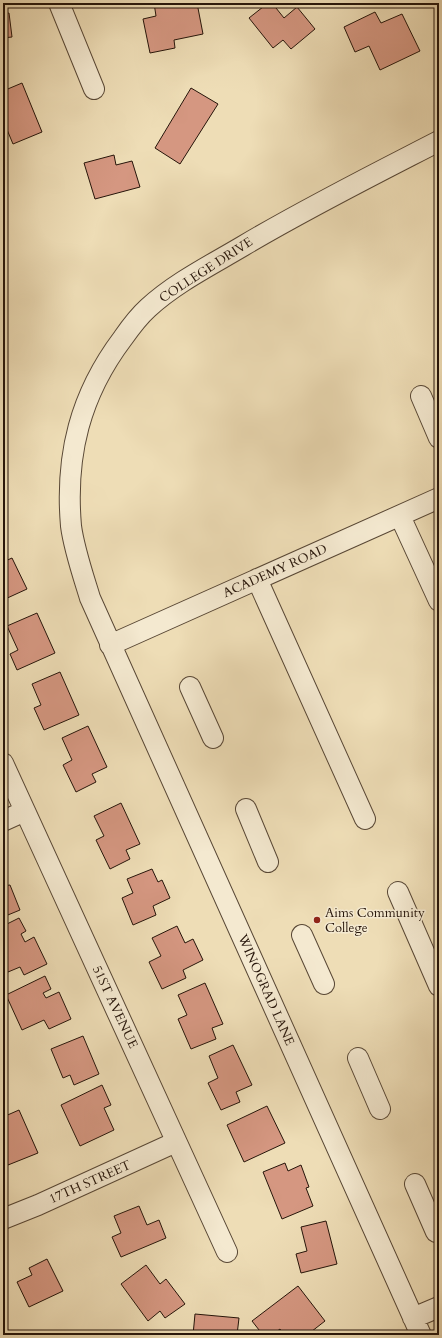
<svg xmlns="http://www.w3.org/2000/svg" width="442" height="1338" font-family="Cardo,serif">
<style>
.building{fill:#d59781;stroke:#26150a}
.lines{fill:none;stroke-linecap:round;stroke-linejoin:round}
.minor-casing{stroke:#584735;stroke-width:22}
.minor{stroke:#f4e9d0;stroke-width:20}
.poi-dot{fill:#8f2418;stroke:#f4e9d0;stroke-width:1.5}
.labels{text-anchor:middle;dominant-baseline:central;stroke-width:3;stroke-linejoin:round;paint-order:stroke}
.street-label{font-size:13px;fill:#26150a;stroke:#f4e9d0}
.poi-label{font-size:13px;fill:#26150a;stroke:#f4e9d0;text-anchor:start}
</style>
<rect width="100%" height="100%" fill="#eeddb6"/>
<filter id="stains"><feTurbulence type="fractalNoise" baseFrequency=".005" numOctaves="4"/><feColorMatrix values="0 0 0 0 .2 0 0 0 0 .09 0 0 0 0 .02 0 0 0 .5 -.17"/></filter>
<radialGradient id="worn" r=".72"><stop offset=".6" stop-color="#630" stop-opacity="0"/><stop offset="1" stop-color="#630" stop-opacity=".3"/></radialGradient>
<path class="building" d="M154 3H197L203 34 174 40 175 48 150 53 143 19 156 16Z
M268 3H272L284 18 297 7 315 29 291 49 283 40 273 48 249 18Z
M375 12 381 23 402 14 420 51 380 70 369 46 355 52 344 27Z
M9 13 12 37 3 38V14Z
M22 83 42 132 13 144 3 120V91Z
M191 88 218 104 180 164 155 148Z
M114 155 116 165 132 161 140 187 95 199 84 163Z
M12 558 27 589 3 600V562Z
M37 613 55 653 17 670 10 654 18 650 7 626Z
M60 672 79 715 44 730 34 708 41 705 32 684Z
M88 726 107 767 92 774 96 782 76 792 63 765 72 760 62 738Z
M121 803 140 844 126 850 130 859 110 869 96 840 104 836 94 816Z
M152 869 158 882 162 880 170 898 153 906 156 915 133 925 122 898 133 893 127 879Z
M10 885 20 910 3 917V886Z
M19 918 26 931 21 934 25 942 34 937 47 964 24 975 20 967 8 972 3 962V926Z
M177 926 185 943 193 939 203 960 183 970 186 978 162 989 149 962 161 956 152 938Z
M45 976 51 989 43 993 46 998 59 992 71 1019 49 1029 44 1020 22 1030 6 995Z
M205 983 223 1024 212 1028 216 1039 191 1049 178 1019 187 1015 178 995Z
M83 1036 99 1074 74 1085 70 1075 63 1078 51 1049Z
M233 1045 252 1085 236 1092 240 1102 221 1110 208 1083 218 1078 209 1056Z
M102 1085 111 1105 104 1108 114 1130 80 1146 61 1105Z
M267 1106 285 1143 244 1162 227 1125Z
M19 1110 38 1153 3 1167V1117Z
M285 1163 288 1171 301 1165 309 1187 306 1188 313 1206 282 1219 263 1172Z
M139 1206 147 1225 159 1220 166 1238 121 1257 112 1237 121 1233 114 1216Z
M326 1221 337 1264 301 1273 296 1254 307 1251 301 1227Z
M47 1259 63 1291 29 1307 17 1282 32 1275 29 1268Z
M146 1265 160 1284 166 1279 185 1304 165 1318 160 1311 148 1321 121 1284Z
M298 1286 325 1321 307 1335H284L280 1329 272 1335H263L252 1321Z
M195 1314 239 1318 237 1335H193Z"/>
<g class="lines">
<defs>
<path id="minor" d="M59 3 94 89
M421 396 439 438
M400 516 439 601
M257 579 365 819
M110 645 439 498
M190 687 213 738
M3 763 227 1252
M246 809 268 862
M3 821 25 811
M398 892 439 986
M302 935 324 984
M358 1058 380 1109
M415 1184 436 1232
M3 1219 38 1205 176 1142
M413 1318 439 1307
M421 1335 90 598C83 575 74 549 71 526 65 455 80 395 123 338 130 328 138 317 148 308 175 283 211 265 243 246 307 208 373 175 439 141"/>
</defs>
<use href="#minor" class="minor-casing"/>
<use href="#minor" class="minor"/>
</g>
<circle class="poi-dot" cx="317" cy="920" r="4"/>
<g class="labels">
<g class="street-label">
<text transform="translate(206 270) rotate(-33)">COLLEGE DRIVE</text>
<text transform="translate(275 571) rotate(-24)">ACADEMY ROAD</text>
<text transform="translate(266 990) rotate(66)">WINOGRAD LANE</text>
<text transform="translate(115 1007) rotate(65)">51ST AVENUE</text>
<text transform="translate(90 1182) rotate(-24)">17TH STREET</text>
</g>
<g class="poi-label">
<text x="325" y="913">Aims Community<tspan x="325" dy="15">College</tspan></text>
</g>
</g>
<rect width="442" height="1338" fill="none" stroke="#eeddb6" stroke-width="16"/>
<rect x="4" y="4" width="434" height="1330" fill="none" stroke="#26150a" stroke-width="2"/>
<rect x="8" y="8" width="426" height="1322" fill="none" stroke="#26150a"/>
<rect width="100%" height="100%" filter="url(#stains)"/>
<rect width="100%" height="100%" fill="url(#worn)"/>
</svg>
